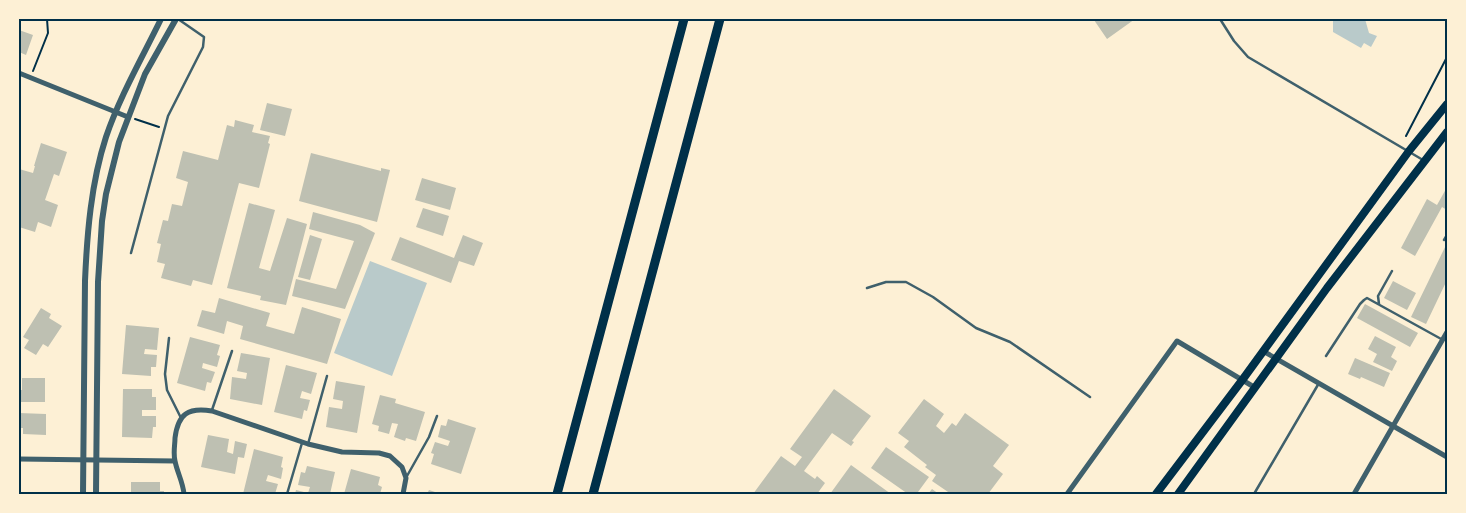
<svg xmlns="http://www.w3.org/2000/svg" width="1466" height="513" font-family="Ubuntu,sans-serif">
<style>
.green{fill:#b9caca}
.building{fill:#bec0b2}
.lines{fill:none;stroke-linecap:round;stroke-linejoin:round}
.path{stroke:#003049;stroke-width:2}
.service{stroke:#3f606c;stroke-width:2.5}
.minor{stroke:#3f606c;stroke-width:5}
.tertiary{stroke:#3f606c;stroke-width:6}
.secondary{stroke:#003049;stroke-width:8}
.motorway{stroke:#003049;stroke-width:9}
.neatline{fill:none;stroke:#003049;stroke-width:2}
</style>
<rect width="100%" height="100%" fill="#fdf0d5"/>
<path class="green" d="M1333 19H1365L1369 33 1377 36 1371 47 1364 43 1361 48 1333 32Z
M370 261 427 283 392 376 334 353Z"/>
<path class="building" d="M1095 19H1135L1107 39 1094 20Z
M19 30 33 35 26 55 19 52Z
M267 103 292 109 285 136 260 130Z
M235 120 254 125 252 132 270 136 268 143 270 144 259 188 239 183 212 285 193 280 191 286 161 278 165 264 157 262 161 244 157 243 163 220 168 221 172 204 182 206 188 182 176 178 183 151 218 160 227 125 234 127Z
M41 143 67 152 59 176 54 174 45 200 58 205 51 227 38 222 35 232 19 227V169L33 173 35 166H34Z
M311 153 381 171V168L390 170 377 222 299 201Z
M422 178 456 188 450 210 415 200Z
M1446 189 1447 190V210L1442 207 1415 256 1401 248 1427 199 1437 205Z
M249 203 275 210 259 268 270 271 287 218 307 224 286 305 260 300 261 296 227 288Z
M423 208 449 216 443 236 416 227Z
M313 212 360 225 375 233 345 309 292 296 296 279 336 289 354 241 309 229Z
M310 235 322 239 310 280 298 277Z
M463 235 483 243 474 266 459 261 451 283 391 260 400 237 454 258Z
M1447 243V280L1426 324 1411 317Z
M1393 281 1416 293 1407 310 1384 298Z
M219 298 270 313 266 326 294 334 302 307 341 319 327 364 240 339 243 326 227 321 224 334 197 326 202 310 215 313Z
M1365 304 1418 333 1410 347 1357 318Z
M41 308 51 314 49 318 62 326 48 347 43 344 36 355 24 348 29 340 23 337Z
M126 325 159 328 157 350 145 349 144 354 157 355 156 367H151V376L122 374Z
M1375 336 1396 347 1391 357 1397 361 1392 371 1373 362 1377 354 1368 349Z
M190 337 220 345 217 355 220 356 217 367 203 363 202 368 215 372 211 383 207 382 205 391 177 383Z
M241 353 270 358 262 405 230 399 232 377 246 379 247 373 237 371Z
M1355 358 1390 373 1384 387 1361 377 1360 379 1348 374Z
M286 365 317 373 311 394 302 391 300 398 310 400 307 411 304 410 302 419 274 412Z
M22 378H45V402H19V390H22Z
M336 381 365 386 357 433 326 427 329 407 342 409 343 401 333 399Z
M123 389H152V397H156V410H142V416H156V427H153L152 438 122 437Z
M834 389 871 416 852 441 854 442 851 446 832 433 804 471 815 479 817 476 825 483 817 494H753L781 456 795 466 802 457 790 449Z
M380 395 396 399 395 403 425 412 416 441 406 438 405 441 394 437 398 424 392 423 389 434 378 431 379 426 372 424Z
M924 399 944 414 936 426 944 433 952 423 956 426 965 413 1009 445 993 466 1003 474 988 494H951L932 481 936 475 925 467 927 465 904 447 909 441 898 433Z
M19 413 46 414V435L23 434V428H19Z
M448 419 476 428 461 474 431 464 434 454 431 453 435 442 448 446 450 441 438 437 441 425 446 426Z
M208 435 229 439 227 452 233 454 235 441 247 444 244 458 238 457 235 474 201 467Z
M886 447 929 477 918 492 922 494H908L871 468Z
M254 449 283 457 281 467 283 468 281 479 268 475 266 481 278 484 275 494H243Z
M851 465 891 494H830Z
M307 466 335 472 330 494H295L296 490 308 493 310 487 298 485 301 472 305 473Z
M351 469 380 477 378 485 382 487 380 494H344Z
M131 482H160V491H164V494H131Z
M932 489 939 494H928Z
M429 490 441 494H427Z"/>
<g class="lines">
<path class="path" d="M33 71 48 33 47 19
M135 119 159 127
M1406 136 1447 57"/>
<path class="service" d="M1220 19 1234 41 1248 57 1423 160
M1444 240 1447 235
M131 253 168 116 203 47 204 37 178 19
M867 288 886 282H906L933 297 976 328 1010 342 1090 397
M1379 304 1378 296 1392 271
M169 338 165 374 167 390 181 418
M1326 356 1360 304 1364 300 1367 298 1443 340
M212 410 232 351
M308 444 327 376
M407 476 429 437 437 416
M287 494 302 443
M1254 494 1319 383"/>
<path class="minor" d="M19 73 128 117
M1263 351 1447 457
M19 459 175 461
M184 494C183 482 177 472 175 461 173 453 175 445 175 438 178 414 188 407 212 411L308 444 342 452 379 453 390 456 402 467 406 478 403 494
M1067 494 1177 341 1254 387
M1354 494 1447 332"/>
<path class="tertiary" d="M83 494 85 281C87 234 91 183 106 137 120 96 142 58 161 19
M96 494 98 282 102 221 106 194 119 142 145 74 176 19"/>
<path class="secondary" d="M1156 494 1243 379 1409 151 1447 104
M1178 494 1327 288 1447 132"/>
<path class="motorway" d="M557 494 684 19
M593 494 720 19"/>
</g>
<rect width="1466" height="513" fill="none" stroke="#fdf0d5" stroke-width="40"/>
<rect x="20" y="20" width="1426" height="473" class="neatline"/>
</svg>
